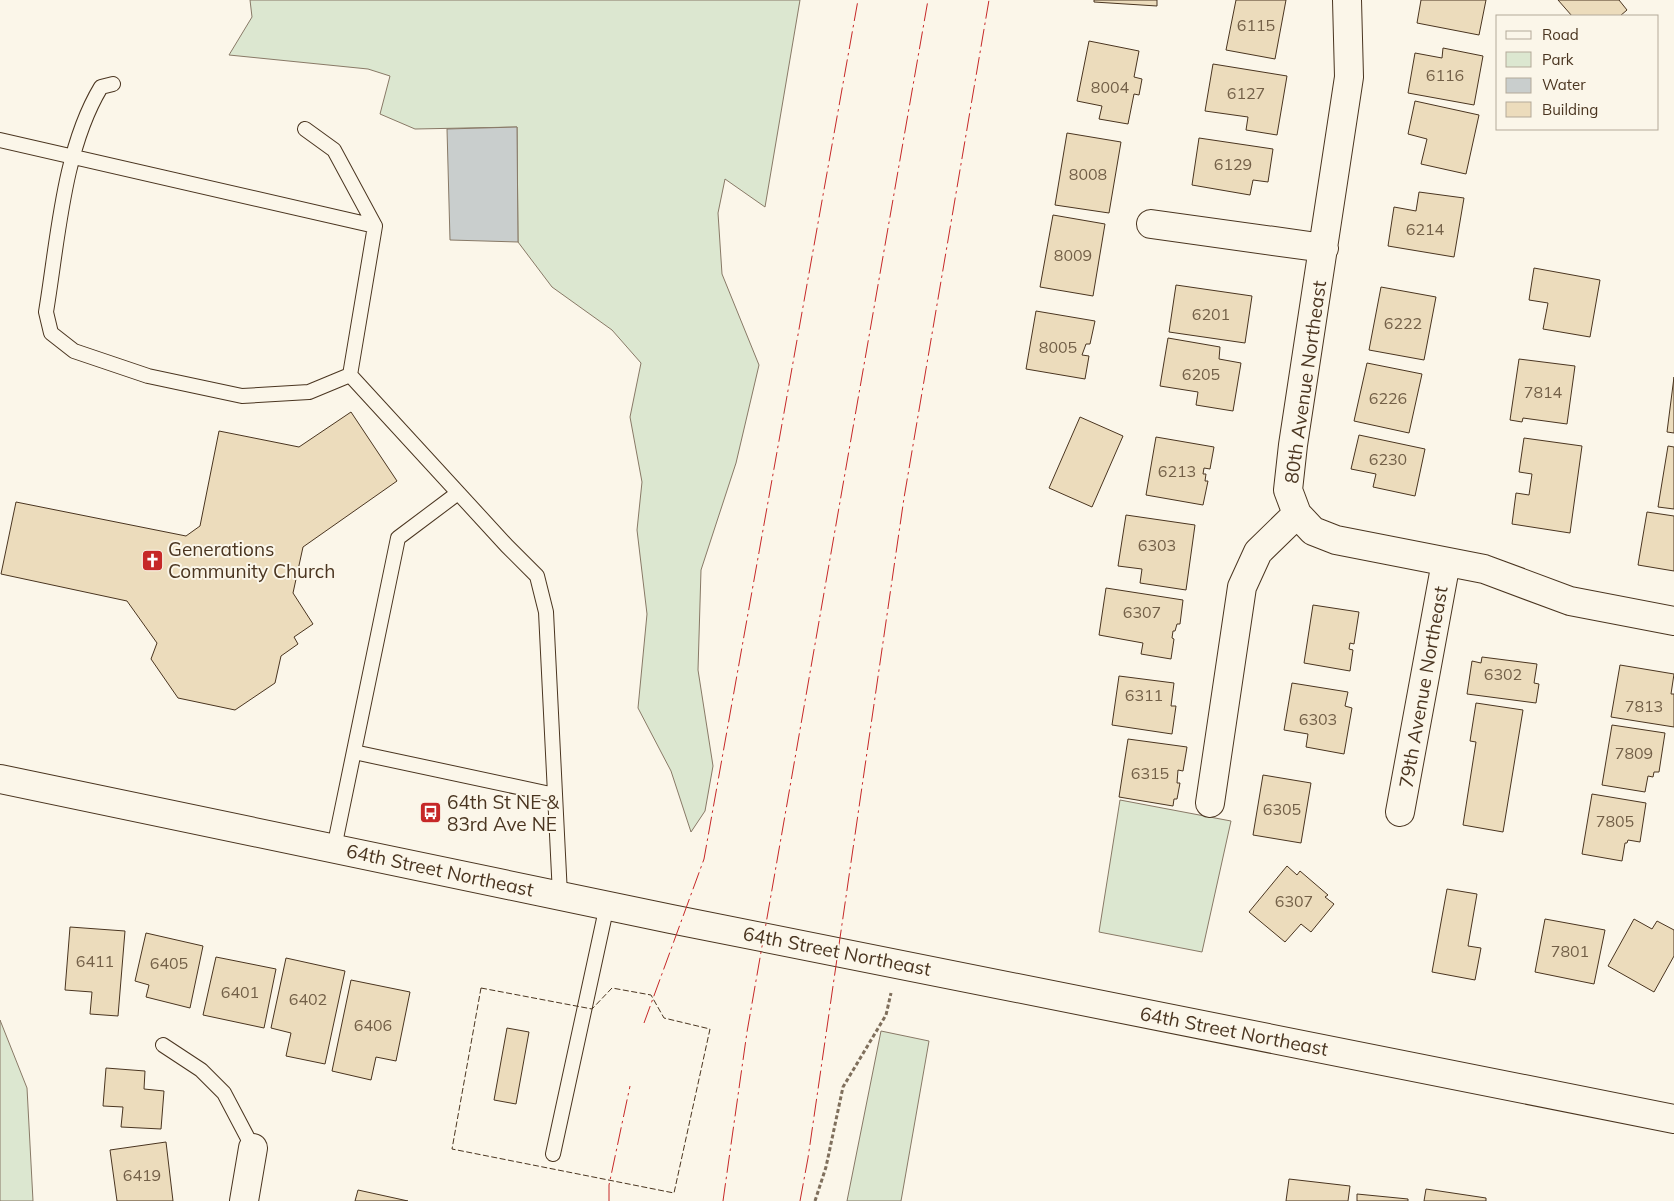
<svg xmlns="http://www.w3.org/2000/svg" width="1674" height="1201" font-family="Mulish,sans-serif">
<style>
.green{fill:#dce7d0;stroke:#887966}
.water{fill:#c9cecd;stroke:#887966}
.building{fill:#ecdcbc;stroke:#4a3520}
.lines{fill:none;stroke-linecap:round;stroke-linejoin:round}
.lane-casing{stroke:#4a3520;stroke-width:16}
.street-casing{stroke:#4a3520;stroke-width:30}
.secondary-casing{stroke:#4a3520;stroke-width:30}
.path{stroke:#7f6f5c;stroke-width:3;stroke-dasharray:4 2.5;stroke-linecap:butt}
.lane{stroke:#fbf6e9;stroke-width:14}
.street{stroke:#fbf6e9;stroke-width:28}
.secondary{stroke:#fbf6e9;stroke-width:28}
.fence{stroke:#4a3520;stroke-width:1;stroke-dasharray:6 2.5;stroke-linecap:butt}
.power{stroke:#c62828;stroke-width:1;stroke-dasharray:18 4 2.5 4;stroke-linecap:butt}
.labels{text-anchor:middle;dominant-baseline:central;stroke-width:4;stroke-linejoin:round;paint-order:stroke}
.number-label{font-size:16px;fill:#725f47}
.street-label{font-size:19px;fill:#4a3520;stroke:#fbf6e9}
.poi-label{font-size:19px;fill:#4a3520;stroke:#fbf6e9;text-anchor:start}
</style>
<rect width="100%" height="100%" fill="#fbf6e9"/>
<path class="green" d="M250 0H800L765 207 725 179 718 213 722 274 759 365 736 463 701 570 698 670 713 766 705 811 691 832 671 771 638 708 647 614 637 530 642 482 630 417 641 363 612 330 552 287 518 242 517 127 415 129 380 114 390 76 368 69 229 55 252 17Z
M1120 800 1231 821 1202 952 1099 932Z
M0 1020 27 1088 33 1201H0Z
M881 1031 929 1041 901 1201H847Z"/>
<path class="water" d="M517 127 518 242 450 240 447 129Z"/>
<path class="building" d="M1094 0H1157V6L1094 2Z
M1236 0H1286L1275 59 1226 50Z
M1421 0H1486L1479 35 1417 23Z
M1558 0H1619L1627 10 1620 16H1572Z
M1089 41 1139 51 1134 77 1142 79 1139 95 1134 94 1128 124 1099 119 1102 106 1077 101Z
M1443 48 1483 56 1474 105 1408 93 1415 53 1442 58Z
M1213 64 1287 76 1277 135 1246 130 1248 117 1205 111Z
M1415 101 1479 115 1466 174 1421 164 1427 139 1408 134Z
M1067 133 1121 142 1109 213 1055 205Z
M1199 138 1273 149 1268 182 1253 180 1250 195 1192 185Z
M1419 192 1464 198 1454 257 1388 246 1394 207 1416 211Z
M1053 215 1105 224 1093 296 1040 287Z
M1534 268 1600 280 1590 337 1543 329 1548 303 1529 300Z
M1176 285 1252 296 1245 343 1169 332Z
M1381 287 1436 297 1424 360 1369 350Z
M1036 311 1095 321 1090 344H1086L1082 355 1089 356 1085 379 1026 369Z
M1168 338 1220 347 1219 359 1241 363 1233 411 1196 405 1198 392 1160 386Z
M1519 359 1575 366 1567 424 1523 418 1522 422 1510 420Z
M1367 363 1422 374 1409 433 1354 421Z
M1674 377V433L1667 432Z
M351 412 397 481 303 547 293 593 313 624 294 637 298 644 281 656 275 683 235 710 178 698 151 659 157 643 127 601 1 574 16 502 186 536 200 526 219 431 299 447Z
M1080 417 1123 436 1092 507 1049 488Z
M1359 435 1425 449 1415 496 1373 487 1376 474 1351 469Z
M1156 437 1214 447 1210 469 1204 468 1203 474H1206L1205 481H1208L1203 505 1146 495Z
M1524 438 1582 446 1570 533 1512 524 1516 493 1529 495 1532 474 1519 472Z
M1668 446 1674 447V509L1658 507Z
M1647 512 1674 516V571L1638 565Z
M1126 515 1195 525 1186 590 1140 583 1142 569 1118 566Z
M1106 588 1183 600 1180 624H1177L1175 631H1173L1172 638 1174 639 1171 659 1141 654 1143 643 1099 635Z
M1313 605 1359 612 1354 644 1350 643 1349 649 1353 650 1350 671 1304 663Z
M1482 657 1537 664 1534 683 1539 684 1536 703 1467 694 1472 661 1481 663Z
M1620 665 1674 674 1671 694H1674V727L1611 717Z
M1119 676 1174 683 1171 706H1176L1172 734 1112 725Z
M1292 683 1348 692 1345 706 1352 708 1344 754 1306 747 1308 734 1284 730Z
M1476 703 1523 710 1503 832 1463 825 1476 742 1470 741Z
M1612 725 1665 733 1659 772H1654L1653 777 1648 776 1645 792 1602 785Z
M1128 739 1187 747 1183 771 1178 770 1177 783H1180L1177 799H1174L1173 806 1119 797Z
M1263 775 1311 783 1301 843 1253 835Z
M1592 794 1646 803 1640 842 1628 840 1627 843H1625L1622 861 1582 854Z
M1287 866 1297 875 1300 871 1328 895 1325 897 1334 904 1311 932 1301 924 1285 942 1249 912Z
M1447 889 1477 894 1468 946 1481 948 1475 980 1432 972Z
M1545 919 1605 930 1594 984 1535 972Z
M1634 919 1652 929 1657 921 1674 930V956L1654 992 1608 966Z
M70 927 125 931 118 1016 90 1014 92 992 65 990Z
M146 933 203 946 190 1008 146 997 149 985 135 981Z
M216 957 276 969 264 1028 203 1015Z
M286 958 345 971 325 1064 286 1056 291 1033 271 1028Z
M351 980 410 992 396 1061 376 1057 371 1080 332 1071Z
M507 1028 529 1032 516 1104 494 1100Z
M106 1068 145 1071 144 1089 164 1091 161 1129 121 1127 123 1107 103 1106Z
M166 1142 173 1201H117L110 1150Z
M1289 1179 1350 1186 1348 1201H1286Z
M1426 1189 1486 1198V1201H1424Z
M358 1190 408 1201H355Z
M1357 1194 1408 1199V1201H1357Z"/>
<g class="lines">
<defs>
<path id="lane" d="M113 84 101 87C63 150 58 240 46 312L51 333 74 351 148 376 242 396 309 392 350 375
M305 129 334 150 375 226
M0 140 375 226 350 375 507 546 537 576 546 612 560 895
M354 752 555 795
M334 848 398 538 458 493
M163 1045 201 1070 224 1093 253 1148
M553 1154 607 905"/>
<path id="street" d="M1151 224 1324 248
M1297 514 1313 531 1336 540 1484 569 1570 601 1674 621
M1210 803 1242 587 1258 552 1297 514 1288 490 1293 445 1349 77 1347 0
M1400 812 1446 562
M244 1201 253 1148"/>
<path id="secondary" d="M0 779 671 919 1674 1119"/>
</defs>
<use href="#lane" class="lane-casing"/>
<use href="#street" class="street-casing"/>
<use href="#secondary" class="secondary-casing"/>
<path class="path" d="M815 1201 826 1167 843 1087 886 1015 891 993"/>
<use href="#lane" class="lane"/>
<use href="#street" class="street"/>
<use href="#secondary" class="secondary"/>
<path class="fence" d="M481 988 592 1009 612 988 651 995 664 1018 710 1029 674 1193 452 1149Z"/>
<path class="power" d="M644 1023 704 859 858 0
M609 1201V1185L630 1086
M723 1201 747 1032 928 0
M800 1201 808 1158 904 498 989 0"/>
</g>
<defs>
<symbol id="church-square" viewBox="-11 -11 22 22"><rect x="-9" y="-9" width="18" height="18" rx="4" fill="#c62828" stroke="#fbf6e9"/><path d="M-1.2-6h2.4v3.5h3.3v2.4h-3.3V6h-2.4V-.1h-3.3v-2.4h3.3Z" fill="#fff"/></symbol>
<symbol id="bus-square" viewBox="-11 -11 22 22"><rect x="-9" y="-9" width="18" height="18" rx="4" fill="#c62828" stroke="#fbf6e9"/><path d="M-5-6H5V4H4V6H2V4H-2V6H-4V4H-5ZM-3.5-4V0h7V-4ZM-3.5 1.2v1.5H-2V1.2ZM2 1.2v1.5H3.5V1.2Z" fill="#fff"/></symbol>
</defs>
<g fill-rule="evenodd">
<use href="#church-square" x="140" y="548" width="25" height="25"/>
<use href="#bus-square" x="418" y="800" width="25" height="25"/>
</g>
<g class="labels">
<g class="number-label">
<text x="1256" y="25">6115</text>
<text x="1445" y="75">6116</text>
<text x="1110" y="87">8004</text>
<text x="1246" y="93">6127</text>
<text x="1233" y="164">6129</text>
<text x="1088" y="174">8008</text>
<text x="1425" y="229">6214</text>
<text x="1073" y="255">8009</text>
<text x="1211" y="314">6201</text>
<text x="1403" y="323">6222</text>
<text x="1058" y="347">8005</text>
<text x="1201" y="374">6205</text>
<text x="1543" y="392">7814</text>
<text x="1388" y="398">6226</text>
<text x="1388" y="459">6230</text>
<text x="1177" y="471">6213</text>
<text x="1157" y="545">6303</text>
<text x="1142" y="612">6307</text>
<text x="1503" y="674">6302</text>
<text x="1144" y="695">6311</text>
<text x="1644" y="706">7813</text>
<text x="1318" y="719">6303</text>
<text x="1634" y="753">7809</text>
<text x="1150" y="773">6315</text>
<text x="1282" y="809">6305</text>
<text x="1615" y="821">7805</text>
<text x="1294" y="901">6307</text>
<text x="1570" y="951">7801</text>
<text x="95" y="961">6411</text>
<text x="169" y="963">6405</text>
<text x="240" y="992">6401</text>
<text x="308" y="999">6402</text>
<text x="373" y="1025">6406</text>
<text x="142" y="1175">6419</text>
</g>
<g class="street-label">
<text transform="translate(1305 382) rotate(-82)">80th Avenue Northeast</text>
<text transform="translate(1423 687) rotate(-80)">79th Avenue Northeast</text>
<text transform="translate(440 870) rotate(12)">64th Street Northeast</text>
<text transform="translate(837 951) rotate(11)">64th Street Northeast</text>
<text transform="translate(1234 1031) rotate(11)">64th Street Northeast</text>
</g>
<g class="poi-label">
<text x="168" y="549">Generations<tspan x="168" dy="22">Community Church</tspan></text>
<text x="447" y="802">64th St NE &amp;<tspan x="447" dy="22">83rd Ave NE</tspan></text>
</g>
</g>
<rect x="1496" y="15" width="162" height="115" fill="#fbf6e9" stroke="#b4a999"/>
<rect x="1506" y="31" width="25" height="8" fill="#fbf6e9" stroke="#b4a999"/>
<text x="1542" y="40" font-size="15" fill="#4a3520">Road</text>
<rect x="1506" y="52" width="25" height="15" fill="#dce7d0" stroke="#b4a999"/>
<text x="1542" y="65" font-size="15" fill="#4a3520">Park</text>
<rect x="1506" y="78" width="25" height="15" fill="#c9cecd" stroke="#b4a999"/>
<text x="1542" y="90" font-size="15" fill="#4a3520">Water</text>
<rect x="1506" y="102" width="25" height="15" fill="#ecdcbc" stroke="#b4a999"/>
<text x="1542" y="115" font-size="15" fill="#4a3520">Building</text>
</svg>
